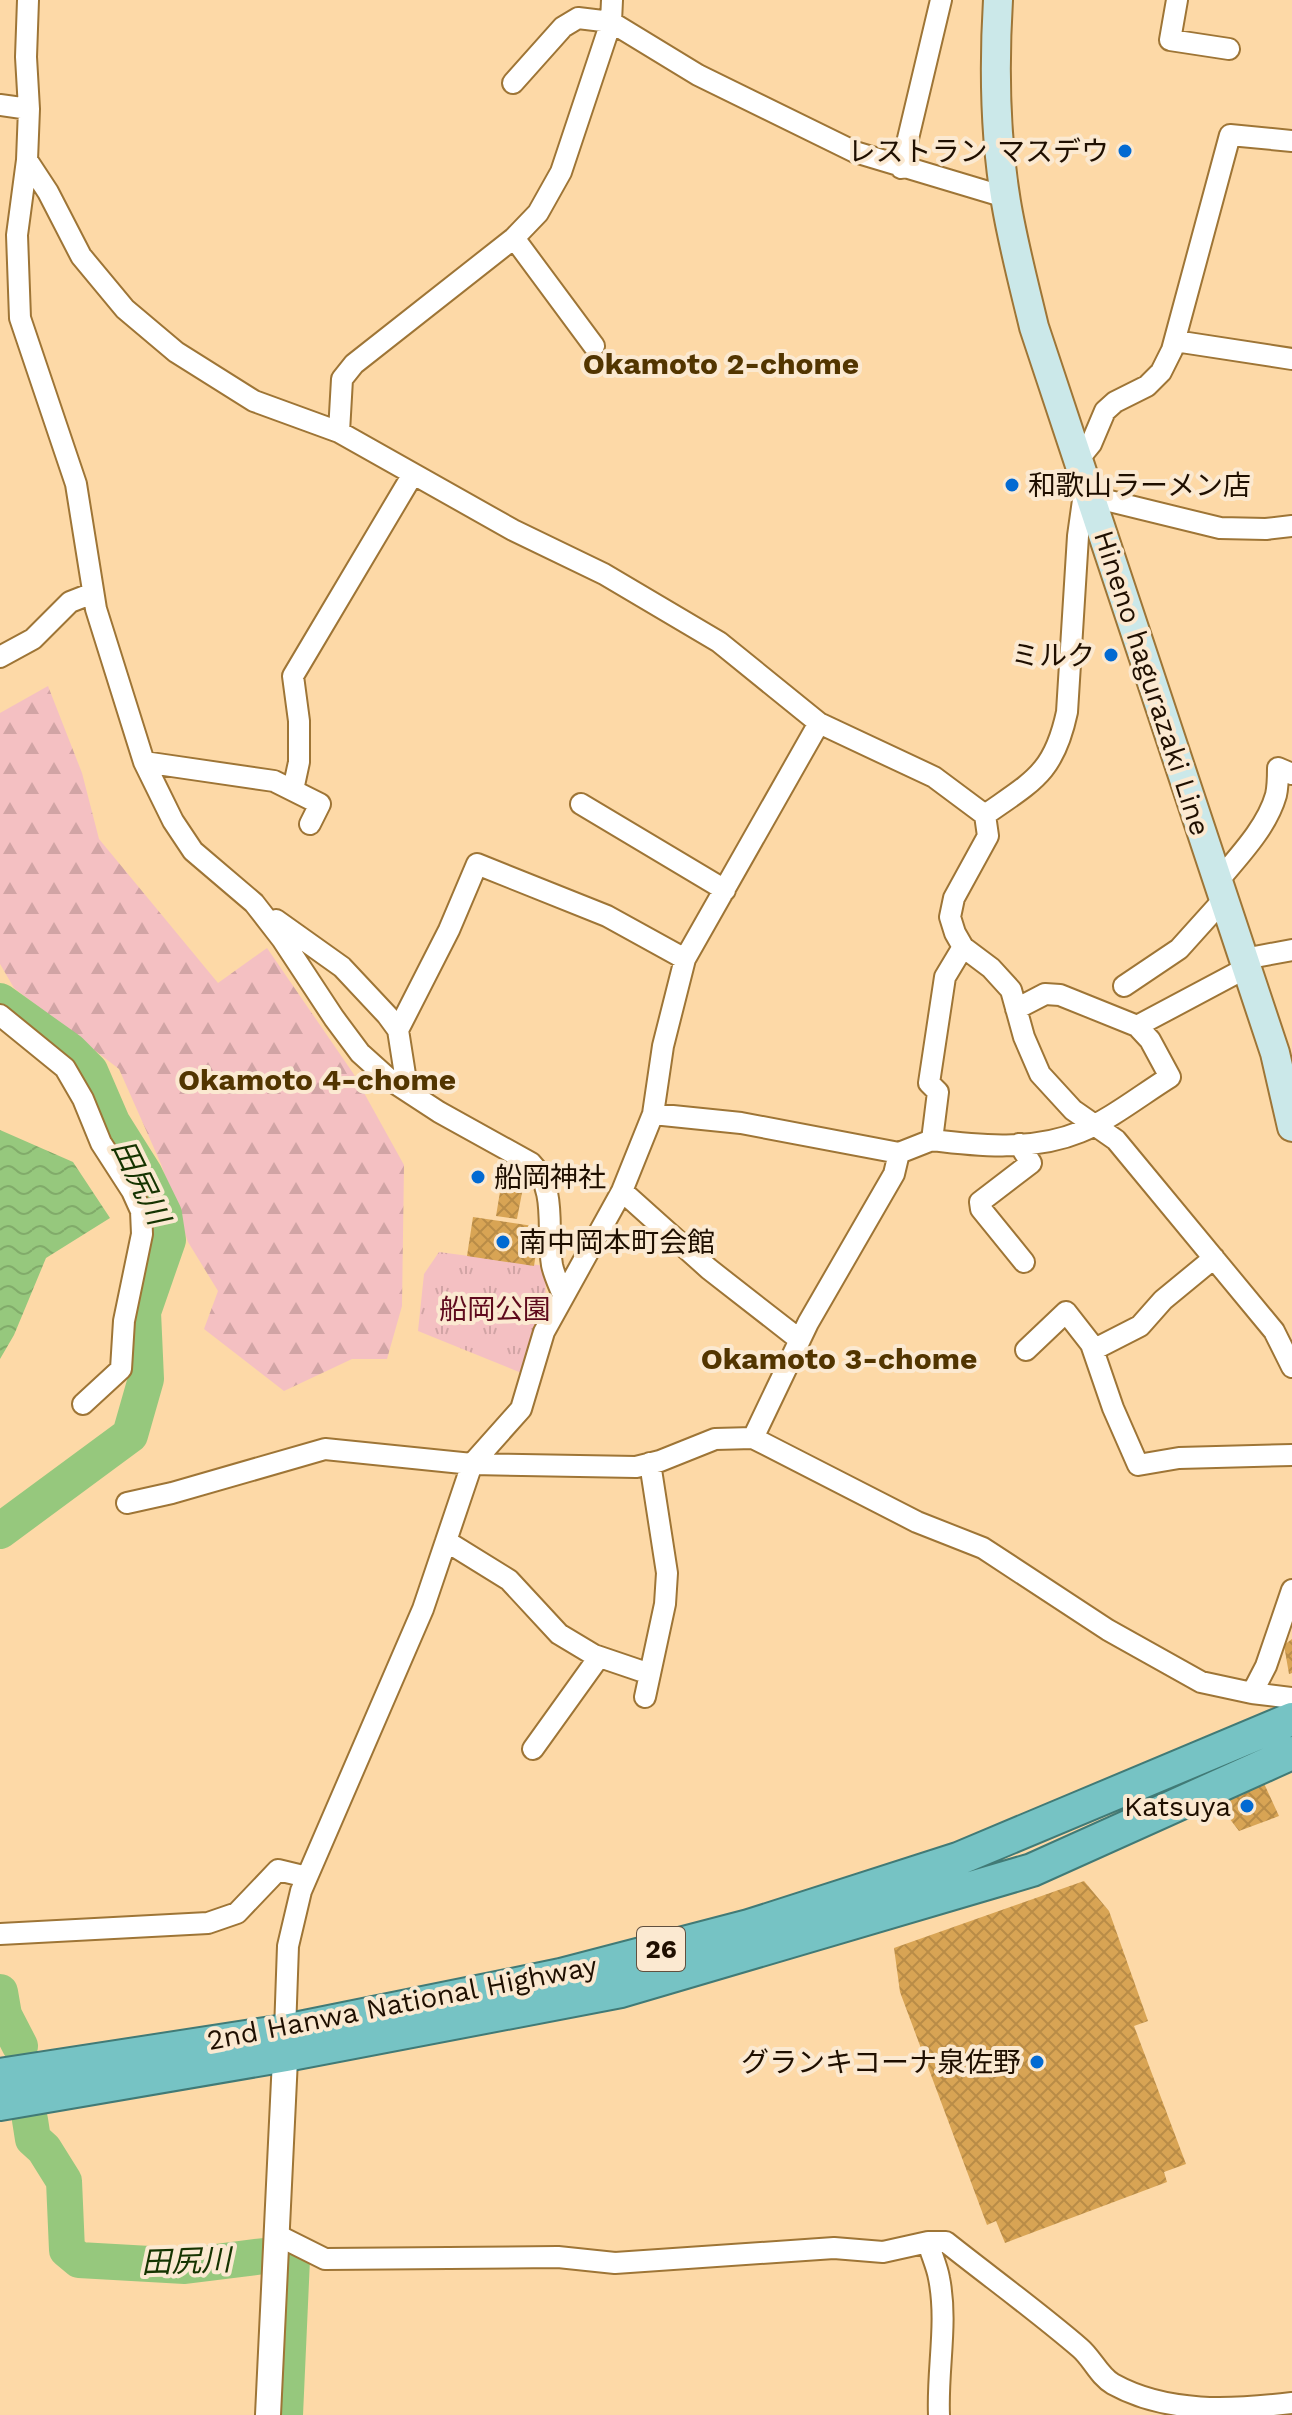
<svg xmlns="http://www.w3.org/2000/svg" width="1292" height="2415" font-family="'Work Sans','Noto Sans JP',sans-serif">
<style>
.forest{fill:url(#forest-firs)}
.park{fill:url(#park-tufts)}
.water{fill:url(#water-waves)}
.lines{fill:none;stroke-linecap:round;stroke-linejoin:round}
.river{stroke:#96c87d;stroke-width:36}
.building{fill:url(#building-cross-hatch)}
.minor-casing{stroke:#9e7536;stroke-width:24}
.tertiary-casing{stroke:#9e7536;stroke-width:28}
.secondary-casing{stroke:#9e7536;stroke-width:32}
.trunk-casing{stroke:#417a76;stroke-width:36}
.minor{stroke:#fff;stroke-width:20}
.tertiary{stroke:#fff;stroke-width:24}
.secondary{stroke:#cbe8e9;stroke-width:28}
.trunk{stroke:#76c3c4;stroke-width:32}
.poi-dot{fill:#026ad2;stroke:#fbe9d1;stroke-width:3}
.labels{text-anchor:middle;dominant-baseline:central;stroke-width:8;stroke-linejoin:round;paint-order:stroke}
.shield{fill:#fbe9d1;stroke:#61503f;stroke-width:2}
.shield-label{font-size:26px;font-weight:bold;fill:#1f0f00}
.poi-label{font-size:28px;fill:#1f0f00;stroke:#fbe9d1;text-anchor:end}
.street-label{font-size:28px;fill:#1f0f00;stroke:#fbe9d1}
.park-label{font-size:28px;fill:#5f0a1d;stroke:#fbe9d1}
.neighbourhood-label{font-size:30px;font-weight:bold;fill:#523500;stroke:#fbe9d1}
.water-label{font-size:30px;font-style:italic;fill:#153400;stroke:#fbe9d1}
</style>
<defs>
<pattern id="forest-firs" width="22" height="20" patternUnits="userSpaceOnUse" patternTransform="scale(2)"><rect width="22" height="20" fill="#f4c0c2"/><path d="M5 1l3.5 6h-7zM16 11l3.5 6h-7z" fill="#d1a4a5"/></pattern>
<pattern id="park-tufts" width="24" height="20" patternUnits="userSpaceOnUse" patternTransform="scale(2)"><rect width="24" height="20" fill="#f4c0c2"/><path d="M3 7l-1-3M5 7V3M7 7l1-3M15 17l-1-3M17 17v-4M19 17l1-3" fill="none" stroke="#d1a4a5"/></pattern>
<pattern id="water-waves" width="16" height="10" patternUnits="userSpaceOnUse" patternTransform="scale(2)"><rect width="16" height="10" fill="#96c87d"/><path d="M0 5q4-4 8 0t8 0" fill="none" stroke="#81ab6a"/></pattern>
<pattern id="building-cross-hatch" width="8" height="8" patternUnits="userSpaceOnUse" patternTransform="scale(2)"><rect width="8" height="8" fill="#d8a454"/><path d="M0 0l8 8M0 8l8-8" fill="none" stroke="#b98c47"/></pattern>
</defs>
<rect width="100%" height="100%" fill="#fdd9a7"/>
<path class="forest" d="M48 686 82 773 99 839 218 983 267 948 353 1073 404 1165 402 1306 387 1359H352L284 1391 204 1329 218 1291 188 1242 161 1164 119 1069 14 988 0 964V713Z"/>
<path class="park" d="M439 1252 545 1266C548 1312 541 1332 524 1374L418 1331 424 1274Z"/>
<path class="water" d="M0 1130 73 1162 110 1218 46 1258 14 1335 0 1359Z"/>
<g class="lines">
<path class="river" d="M0 1001 70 1051 90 1071 112 1122 144 1173 164 1214 168 1240 143 1312 146 1379 130 1435 0 1531
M0 1992 4 2015 20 2046
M30 2120 33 2139 44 2149 64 2181 67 2250 79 2260 185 2266 264 2256 292 2259 285 2415"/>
</g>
<path class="building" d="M503 1174 525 1177 517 1219 496 1216Z
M473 1217 540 1227 534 1266 467 1256Z
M1292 1639V1673L1289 1674 1284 1645Z
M1261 1777 1279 1816 1239 1831 1213 1797Z
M1084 1881 1109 1911 1148 2021 1134 2026 1186 2164 1164 2172 1167 2182 1005 2243 996 2221 987 2225 900 1992 894 1948Z"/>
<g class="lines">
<defs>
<path id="minor" d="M28 0 26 57 29 109 27 160 17 235 20 318 76 484 96 609 144 762 173 821 193 851 254 903 282 939 334 1018 360 1053 390 1080 439 1112 531 1163C558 1190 546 1229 552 1265 554 1275 559 1285 563 1295
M612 0 611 22 698 75 855 152 1005 197
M1177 0 1170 40 1229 49
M0 105 29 109
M27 160 48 192 81 256 125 309 176 352 254 401 339 432 513 530 604 574 719 642 819 723 934 777 985 815 988 836 954 898 950 917 955 933 963 947 991 968 1011 990 1024 1037 1040 1074 1073 1110 1116 1140 1274 1331 1292 1367
M901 168 941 0
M514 238 594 346
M1175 341 1292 359
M339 432 342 379 354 364 514 238 538 213 561 172 611 22 578 18 563 27 513 83
M1078 460 1091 444 1105 411 1115 402 1147 386 1161 372 1172 350 1230 135 1292 141
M1089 496 1220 528 1266 529 1292 526
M0 657 33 639 70 602 93 593
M144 762 274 781 320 804 310 824
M293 790 299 762V721L293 676 413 474
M581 804 725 890
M985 815C1033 781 1054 773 1067 712L1078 536 1085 486
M1218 881C1239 856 1267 827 1276 795 1278 786 1278 777 1278 768L1292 774
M276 920 342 967 387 1015 398 1030 406 1081 417 1097
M1244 959 1292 950
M1124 986 1179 949 1224 899
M0 1015 65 1068 83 1099 101 1143 132 1191 141 1211 142 1234 124 1321 121 1369 83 1404
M1137 1026 1246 968
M398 1030 449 930 477 864 607 916 685 959
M653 1114 741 1123 899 1153 932 1140 938 1092 929 1083 945 977 963 947
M932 1140C979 1146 1034 1151 1080 1132 1111 1119 1141 1095 1170 1077L1150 1040 1137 1026 1060 995 1045 994 1016 1009
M1019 1144 1031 1163 980 1202 981 1209 1024 1262
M622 1191 709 1269 800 1340
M1026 1350 1066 1312 1091 1344 1113 1408 1138 1465 1179 1458 1292 1455
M1093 1350 1140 1326 1163 1300 1214 1258
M753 1438 808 1323 894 1174 899 1153
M127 1503 172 1493 325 1449 472 1464 636 1467 660 1461 715 1439 753 1438 917 1522 983 1548 1108 1630 1201 1682 1252 1693 1292 1698
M446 1541 509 1580 559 1634 594 1655 650 1674
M1252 1693 1266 1666 1292 1590
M645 1697 665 1604 667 1573 650 1463
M533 1749 599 1657
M0 1934 208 1923 237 1913 278 1870 307 1877
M285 2031 288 1946 301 1891 423 1609 472 1464 521 1409 544 1332 622 1191 653 1114 663 1046 685 959 819 723
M277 2235 325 2259 558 2257 615 2263 834 2248 883 2252 928 2242H946C990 2277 1037 2311 1080 2348 1092 2358 1099 2376 1113 2384 1167 2414 1232 2410 1292 2403
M928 2242C931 2254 937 2266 939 2278 948 2323 937 2369 939 2415"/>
<path id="tertiary" d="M268 2415 286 2038"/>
<path id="secondary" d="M998 0C994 66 995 136 1006 202 1013 244 1024 285 1034 327L1275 1053 1292 1127"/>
<path id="trunk" d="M0 2075 285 2031 561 1975 749 1926 958 1859 1292 1719
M0 2104 286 2055 621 1991 1032 1870 1292 1753"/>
</defs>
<use href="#minor" class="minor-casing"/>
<use href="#tertiary" class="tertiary-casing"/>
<use href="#secondary" class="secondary-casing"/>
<use href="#trunk" class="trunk-casing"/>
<use href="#minor" class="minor"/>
<use href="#tertiary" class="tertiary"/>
<use href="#secondary" class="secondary"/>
<use href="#trunk" class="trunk"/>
</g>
<g class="poi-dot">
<circle cx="1125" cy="151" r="8"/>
<circle cx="1012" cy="485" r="8"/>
<circle cx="1111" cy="655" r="8"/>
<circle cx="478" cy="1177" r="8"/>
<circle cx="503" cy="1242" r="8"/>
<circle cx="1247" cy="1806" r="8"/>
<circle cx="1037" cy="2062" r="8"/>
</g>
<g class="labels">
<rect class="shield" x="637" y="1927" width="48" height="44" rx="6"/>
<g class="shield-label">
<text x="661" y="1949">26</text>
</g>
<g class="poi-label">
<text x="1109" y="151">レストラン マスデウ</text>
<text x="1028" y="485" text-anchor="start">和歌山ラーメン店</text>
<text x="1095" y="655">ミルク</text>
<text x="494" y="1177" text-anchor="start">船岡神社</text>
<text x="519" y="1242" text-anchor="start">南中岡本町会館</text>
<text x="1231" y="1806">Katsuya</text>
<text x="1021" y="2062">グランキコーナ泉佐野</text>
</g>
<g class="street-label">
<text transform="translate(1152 683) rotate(72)">Hineno hagurazaki Line</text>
<text transform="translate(402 2003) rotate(-11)">2nd Hanwa National Highway</text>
</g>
<g class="park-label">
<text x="495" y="1309">船岡公園</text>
</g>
<g class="neighbourhood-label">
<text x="721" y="363">Okamoto 2-chome</text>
<text x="317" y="1079">Okamoto 4-chome</text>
<text x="839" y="1358">Okamoto 3-chome</text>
</g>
<g class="water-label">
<text transform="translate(141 1182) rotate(64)">田尻川</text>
<text transform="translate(186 2261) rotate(-2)">田尻川</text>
</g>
</g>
</svg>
